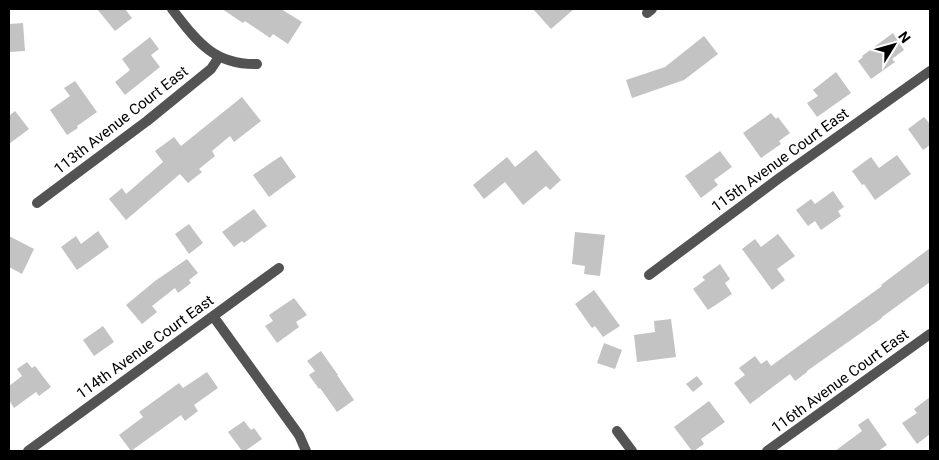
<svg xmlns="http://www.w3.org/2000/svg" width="939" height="460" font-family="Roboto,sans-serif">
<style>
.building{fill:#c3c3c3}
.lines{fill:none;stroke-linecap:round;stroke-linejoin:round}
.street{stroke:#535353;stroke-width:10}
.labels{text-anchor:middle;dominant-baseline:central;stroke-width:5;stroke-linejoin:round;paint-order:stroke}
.street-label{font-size:15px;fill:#000;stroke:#fff}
</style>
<rect width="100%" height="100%" fill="#fff"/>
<path class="building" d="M97 9H125L132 18 115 31Z
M222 9H281L302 22 288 44 273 34 270 38 245 21 243 23Z
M533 9H574L551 29Z
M23 23 25 51 9 52V24Z
M893 33 904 50 892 59 895 62 871 79 858 61 863 57 862 56Z
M704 36 718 54 684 80 632 98 626 80 665 67Z
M150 37 159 49 151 55 160 67 125 95 115 82 130 70 122 59Z
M836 72 851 93 817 117 807 103 818 96 813 90Z
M75 81 97 112 80 124 77 126 78 128 67 135 50 110 70 96 64 88Z
M242 97 261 121 234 142 230 136 212 151 215 156 199 169 202 172 188 183 180 174 126 220 109 199 122 188 126 194 163 162 155 151 174 137 181 146Z
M15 111 29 129 9 144V116Z
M771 113 776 119 778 117 790 133 779 141 781 144 761 158 743 133Z
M924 117 930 124V145L923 150 908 129Z
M536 150 561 180 550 190 546 186 523 205 505 182 484 199 473 185 507 157 515 167Z
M720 151 732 167 714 180 718 185 701 198 685 176Z
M897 155 911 174 875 200 864 184 862 185 852 171 871 157 879 168Z
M281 156 296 177 269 197 253 175Z
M833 191 844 207 838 211 841 216 821 230 815 221 808 226 796 210 811 199 815 204Z
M254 209 267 226 244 243 242 241 234 247 222 232Z
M189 224 203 243 189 254 175 234Z
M98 231 109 247 77 270 61 247 76 236 81 244Z
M575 232 605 235 600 276 584 274 585 266 572 264Z
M778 234 795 256 777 269 785 280 772 290 742 249 755 239 761 247Z
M9 236 34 249 22 274 9 267Z
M930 248V282L882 317V318L807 371V372L795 381 790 374 750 404 734 383 745 375 739 368 755 356 761 364 767 360 771 366 882 286 881 285Z
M187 259 198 273 189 280 191 283 178 293 175 288 152 306 157 312 142 324 126 305 155 281Z
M720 264 730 279 725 283 732 294 708 310 693 289 705 280 702 277Z
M594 290 620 326 603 337 595 326 592 328 575 304Z
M294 298 307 315 296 322 299 327 277 343 265 326 273 321 269 315Z
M671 319 676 357 637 362 634 335 655 332 654 321Z
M103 326 114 342 94 356 83 340Z
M604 343 622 350 615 369 597 363Z
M321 351 338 375H337L354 400 337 412 320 388 319 389 309 375 315 371 307 361Z
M27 362 32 368 35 366 51 387 39 396 36 392 14 408 9 400V386L22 376 17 369Z
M207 372 218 388 194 405 198 411 185 421 181 415 131 451 119 435 143 417 139 412 179 383 183 388Z
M697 376 703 384 693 392 686 384Z
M930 397V434L917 444 902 423 917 413 914 409Z
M709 401 725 422 701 439 704 444 694 451H692L674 427Z
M868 418 887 445 878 451H835L862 431 858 425Z
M244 421 251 430 254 428 262 439 245 451H242L228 432Z"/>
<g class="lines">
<path class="street" d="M172 9C196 40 213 65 257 64
M647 13 652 9
M37 203 147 121 211 69 219 57
M649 275 778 179 930 71
M213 316 299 435 306 451
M617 431 632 451
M28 451 279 268
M767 451 930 334"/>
</g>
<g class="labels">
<g class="street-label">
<text transform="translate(121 120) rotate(-38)">113th Avenue Court East</text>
<text transform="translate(780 160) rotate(-36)">115th Avenue Court East</text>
<text transform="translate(145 347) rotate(-36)">114th Avenue Court East</text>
<text transform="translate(840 381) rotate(-36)">116th Avenue Court East</text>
</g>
</g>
<rect width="939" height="460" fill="none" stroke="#000000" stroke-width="20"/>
<g transform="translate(894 45) rotate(53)" stroke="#ffffff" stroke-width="4" paint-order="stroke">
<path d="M0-4L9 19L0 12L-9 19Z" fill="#000000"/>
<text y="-8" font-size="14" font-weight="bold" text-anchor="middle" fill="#000000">N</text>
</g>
</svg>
